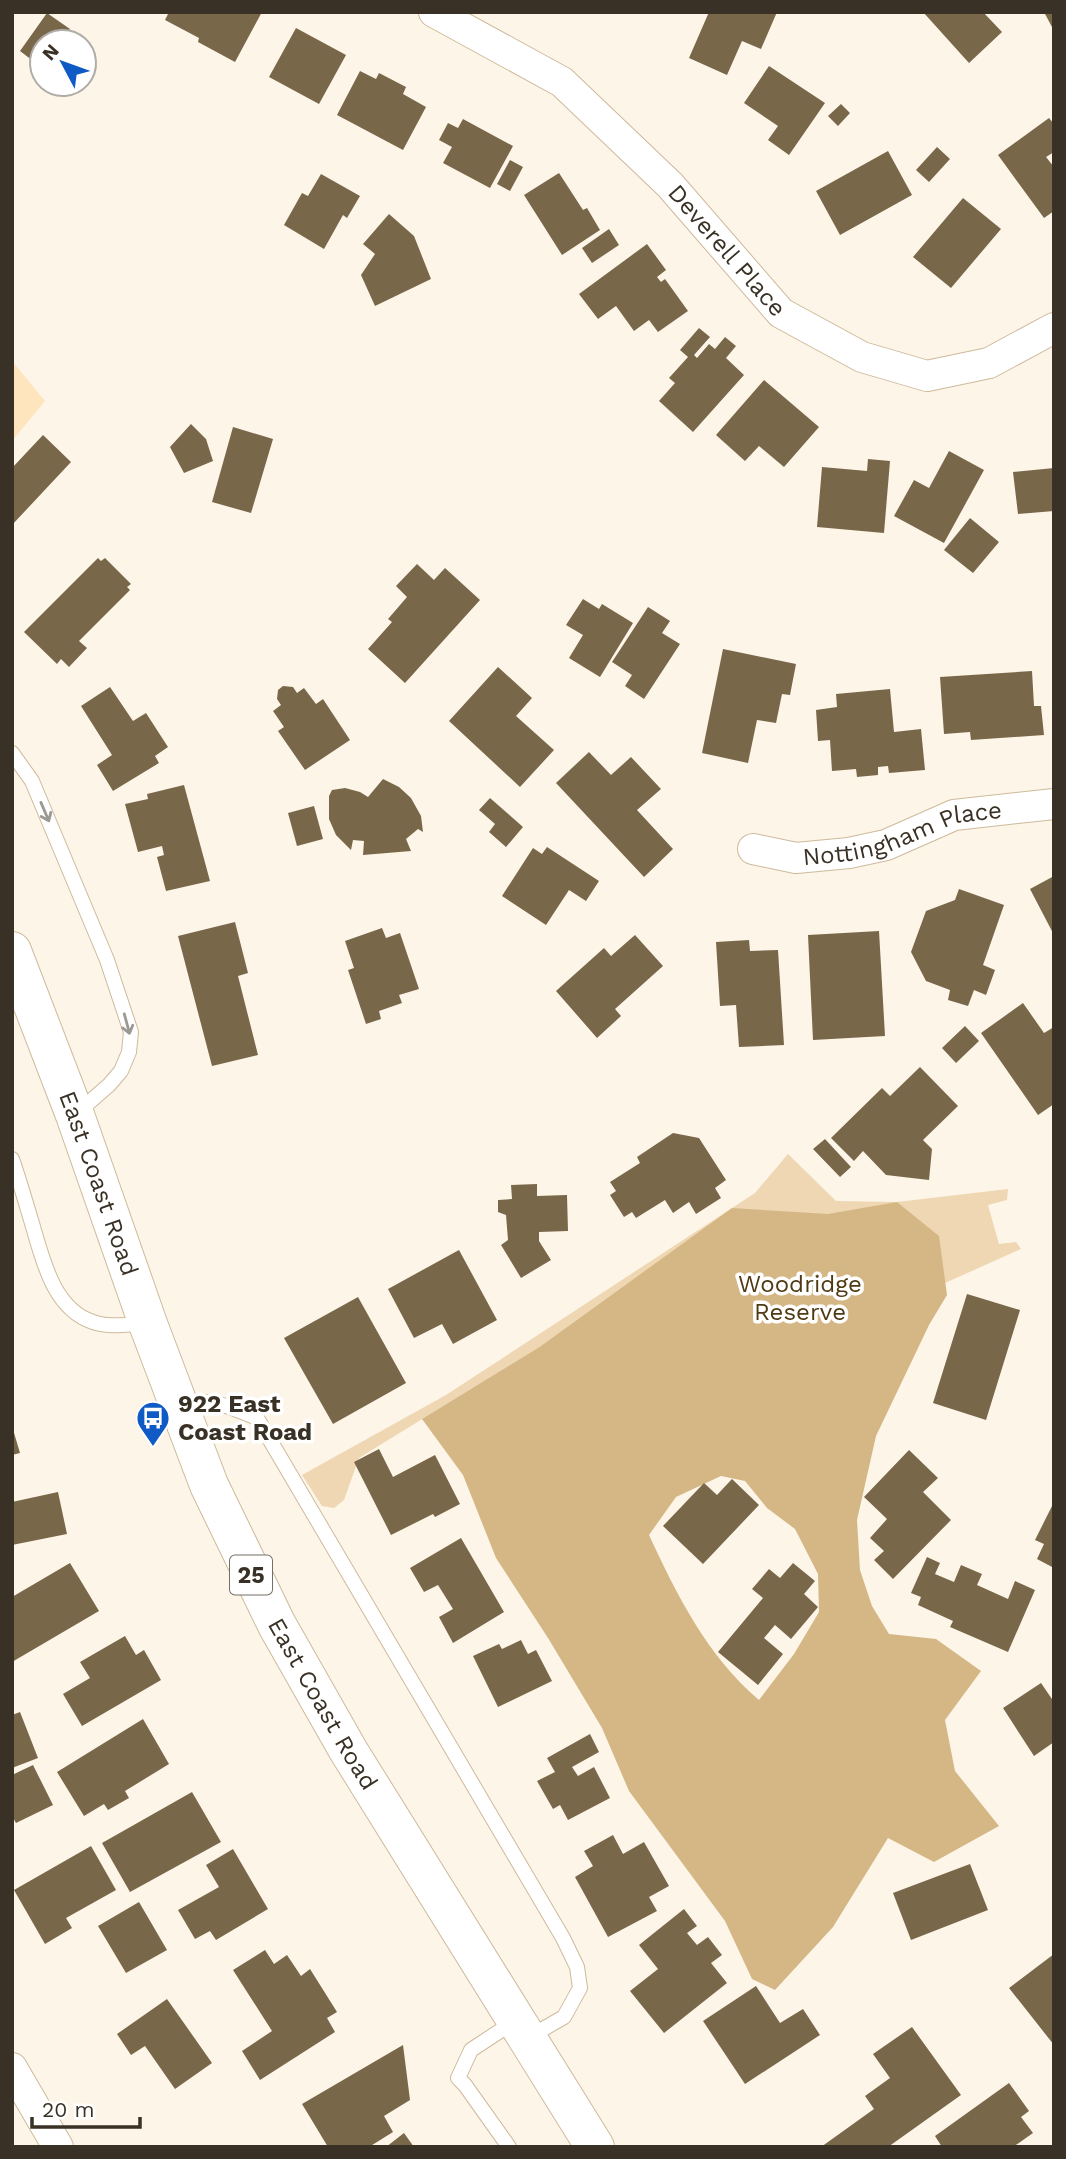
<svg xmlns="http://www.w3.org/2000/svg" width="1066" height="2159" font-family="'Work Sans',sans-serif">
<style>
.built{fill:#fee5be}
.green{fill:#eed7b2}
.forest{fill:#d5b786;fill-rule:evenodd}
.building{fill:#79674a}
.lines{fill:none;stroke-linecap:round;stroke-linejoin:round}
.service-casing{stroke:#ceba9b;stroke-width:16}
.minor-casing{stroke:#ceba9b;stroke-width:32}
.primary-casing{stroke:#ceba9b;stroke-width:40}
.service{stroke:#fff;stroke-width:14}
.minor{stroke:#fff;stroke-width:30}
.primary{stroke:#fff;stroke-width:38}
.oneway{stroke:#9c9892}
.labels{text-anchor:middle;dominant-baseline:central;stroke-width:7;stroke-linejoin:round;paint-order:stroke}
.shield{fill:#fff;stroke:#746f66;stroke-width:2}
.shield-label{font-size:23px;font-weight:bold;fill:#393125}
.street-label{font-size:24px;fill:#393125;stroke:#fff}
.park-label{font-size:24px;fill:#503a13;stroke:#fff}
.poi-label{font-size:24px;font-weight:bold;fill:#393125;stroke:#fff;text-anchor:start}
</style>
<rect width="100%" height="100%" fill="#fdf5e8"/>
<path class="built" d="M12 361 45 401 12 441Z"/>
<path class="green" d="M788 1154 836 1201 897 1202 1008 1189 1007 1200 988 1205 999 1244 1016 1242 1021 1249 936 1287 541 1346 359 1458 344 1500 334 1508 322 1506 302 1475 446 1395 755 1193Z"/>
<path class="forest" d="M897 1202 939 1236 947 1295 929 1325 876 1436 857 1520 860 1570 872 1606 889 1634 936 1639 981 1671 945 1720 955 1771 999 1826 934 1862 888 1838 833 1927 775 1990 752 1979 725 1921 629 1791 602 1728 548 1638 496 1558 463 1475 422 1419 541 1346 732 1208 828 1214ZM721 1476 745 1481 767 1508 795 1529 818 1574 819 1612 794 1654 759 1700C707 1656 677 1595 649 1535L676 1497Z"/>
<path class="building" d="M169 12H262L235 62 198 42 199 38 165 20Z
M709 12H777L761 49 742 41 727 75 689 58Z
M923 12H983L1002 32 969 63Z
M1044 12H1054V26L1052 27Z
M47 13 70 29 64 38 69 42H42V75L37 72 39 69 35 66 37 64 20 51Z
M296 28 346 55 319 104 269 77Z
M84 52 95 60 84 76Z
M769 66 825 103 789 155 768 140 778 126 744 103Z
M360 71 376 79 379 73 406 87 403 94 426 107 403 150 337 115Z
M841 104 850 113 838 126 828 116Z
M1049 118 1054 124V152L1046 157 1054 167V211L1044 218 998 155Z
M463 119 513 146 490 188 443 163 452 147 439 140 448 123 458 128Z
M937 147 950 159 929 182 916 170Z
M888 151 912 195 840 235 816 191Z
M510 160 523 167 510 191 497 184Z
M559 173 583 210 587 208 600 230 562 255 524 195Z
M321 174 360 196 347 218 343 215 324 249 284 225 302 193 308 196Z
M963 198 1001 229 951 288 913 257Z
M389 214 414 236 431 279 375 306 361 275 375 254 363 244Z
M609 229 619 245 592 263 582 248Z
M647 244 666 270 657 277 661 282 665 279 688 311 658 332 649 320 634 331 616 306 598 319 579 294Z
M699 328 710 337 694 355 697 358 709 344 715 349 725 337 736 346 726 358 744 375 693 432 659 401 675 383 669 378 688 357 680 350Z
M764 380 819 427 784 467 759 446 745 461 716 435Z
M191 424 206 439 213 461 184 473 170 447Z
M233 427 273 439 251 513 212 502Z
M43 435 71 462 12 525V468Z
M949 451 984 470 944 543 894 516 914 480 929 488Z
M868 459 890 461 884 533 817 527 822 467 867 471Z
M1054 468V511L1018 514 1013 472Z
M970 518 999 542 973 573 944 550Z
M98 558 101 561 105 558 131 584 127 587 130 590 79 641 87 648 69 667 61 659 57 664 24 632Z
M417 564 434 580 445 568 480 600 405 683 368 649 392 622 388 619 407 597 396 586Z
M583 599 599 609 602 604 633 623 600 677 569 658 583 635 566 625Z
M648 607 670 621 662 633 680 644 644 699 625 686 632 675 612 662Z
M723 649 796 664 790 695 782 694 776 723 757 720 748 763 702 753Z
M498 667 532 698 516 716 554 750 520 787 449 721Z
M1032 671 1034 706H1041L1044 735 971 740 970 732 944 734 940 677Z
M283 686 293 687 297 693 304 688 316 704 323 699 350 740 305 770 278 731 284 727 273 711 281 705 277 699 278 690Z
M110 687 133 721 146 713 168 747 155 756 159 763 113 791 97 765 112 755 81 706Z
M890 689 894 732 921 729 925 770 889 773 888 766 878 767V775L857 777 856 769 832 771 830 740 818 741 816 710 837 707 836 694Z
M589 752 611 775 631 757 661 789 637 810 673 849 644 877 556 783Z
M383 779 399 787 411 798 421 816 423 832 418 829 406 839 411 851 363 855 364 841 353 840 351 850 336 835 329 819V796L332 790 345 788 360 792 368 797Z
M184 785 210 881 166 891 157 857 164 855 162 846 138 852 125 804 148 799 147 794Z
M490 798 523 827 506 847 489 832 495 824 479 810Z
M314 806 323 839 297 846 288 813Z
M547 847 599 881 586 901 569 890 546 925 502 896 533 848 542 854Z
M1054 876V935L1030 889Z
M959 889 1004 905 983 965 995 970 986 995 974 990 968 1006 948 1000 950 990 926 981 911 952 926 911 955 900Z
M235 922 248 973 238 976 258 1055 212 1066 178 936Z
M382 928 386 938 400 933 419 989 399 995 402 1003 379 1011 381 1019 366 1024 348 970 354 968 345 941Z
M879 931 885 1036 813 1040 808 935Z
M635 935 663 966 615 1009 621 1016 597 1038 556 991 604 948 611 956Z
M749 940 750 951 778 950 784 1045 739 1047 736 1005 720 1006 716 942Z
M1023 1003 1044 1033 1054 1027V1104L1038 1115 981 1033Z
M965 1026 979 1041 956 1063 942 1048Z
M920 1067 958 1106 923 1140 932 1149 929 1180 886 1175 863 1151 854 1161 831 1138 882 1088 890 1096Z
M673 1133 699 1138 726 1180 715 1188 721 1198 696 1214 689 1202 673 1213 665 1200 636 1218 632 1212 624 1217 610 1195 616 1191 610 1182 640 1163 637 1157Z
M825 1139 851 1167 840 1177 813 1149Z
M537 1184V1196L567 1195 568 1231 539 1232V1241L551 1260 521 1278 501 1245 508 1240 506 1215 498 1212V1200L512 1199 511 1185Z
M459 1250 497 1320 453 1344 442 1324 414 1338 388 1289Z
M967 1294 1020 1310 986 1420 933 1403Z
M358 1297 406 1383 333 1424 284 1338Z
M12 1426 20 1453 12 1455Z
M379 1449 393 1477 435 1455 460 1504 435 1517 433 1514 391 1535 354 1462Z
M909 1450 938 1478 923 1492 951 1520 893 1579 874 1560 884 1551 870 1538 887 1519 864 1497Z
M732 1479 759 1505 703 1564 663 1526 704 1483 717 1495Z
M58 1492 67 1534 12 1545V1502Z
M1054 1502V1568L1037 1559 1044 1544 1035 1540Z
M461 1538 504 1612 453 1643 439 1617 453 1609 438 1585 424 1592 410 1568Z
M927 1557 940 1563 935 1574 954 1582 961 1565 982 1574 977 1585 1008 1599 1015 1581 1035 1590 1008 1652 950 1627 953 1621 918 1605 921 1597 911 1593Z
M70 1563 99 1611 12 1662V1597Z
M793 1563 815 1581 804 1594 818 1607 791 1639 775 1625 764 1638 783 1654 758 1685 718 1652 763 1598 752 1589 769 1569 780 1578Z
M125 1636 136 1655 144 1650 161 1680 82 1726 63 1694 90 1678 80 1662Z
M521 1640 528 1654 536 1650 552 1681 498 1707 473 1656 499 1644 502 1649Z
M1041 1683 1054 1702V1742L1034 1756 1003 1708Z
M20 1712 38 1758 12 1768V1715Z
M143 1719 169 1764 125 1791 129 1798 108 1810 104 1804 84 1816 57 1772Z
M590 1734 599 1752 572 1767 578 1776 594 1767 610 1798 568 1820 560 1805 553 1809 537 1781 555 1772 547 1758Z
M33 1765 53 1805 16 1823 12 1816V1775Z
M192 1792 221 1842 130 1892 102 1843Z
M613 1835 623 1854 644 1842 669 1886 649 1897 657 1911 608 1937 575 1877 593 1866 584 1851Z
M91 1846 116 1890 66 1918 72 1928 45 1944 14 1890Z
M233 1849 268 1909 216 1940 210 1931 195 1939 178 1910 219 1887 206 1865Z
M970 1864 988 1910 911 1940 893 1893Z
M139 1902 167 1950 126 1973 98 1926Z
M684 1909 697 1926 687 1933 697 1945 708 1937 722 1955 711 1963 727 1983 664 2033 630 1991 658 1969 639 1945Z
M265 1950 274 1964 287 1955 301 1976 310 1969 337 2012 327 2018 335 2032 260 2080 242 2051 272 2031 233 1970Z
M1054 1954V2045L1009 1988Z
M756 1986 780 2023 803 2009 820 2035 745 2084 703 2021Z
M167 1999 212 2063 175 2089 145 2046 131 2055 117 2034Z
M912 2027 961 2095 888 2147H821L874 2109 865 2096 890 2078 873 2054Z
M403 2045 410 2100 384 2116 393 2132 369 2147H328L302 2104Z
M1009 2083 1029 2111 1021 2117 1033 2133 1013 2147H942L935 2136Z
M404 2133 414 2147H386Z"/>
<g class="lines">
<defs>
<path id="service" d="M12 753 32 781 107 960 131 1032 129 1052 121 1071 109 1085 78 1112
M12 1159C19 1179 25 1200 31 1220 42 1256 52 1309 93 1322 109 1328 129 1324 146 1324
M178 1402C212 1399 226 1405 257 1418L563 1938 577 1967 580 1988 564 2017 529 2037
M509 2147 465 2085 458 2078 471 2050 515 2021"/>
<g id="minor">
<path id="s1" d="M434 12 562 82 670 185 781 313 862 357 927 376 989 363 1054 328"/>
<path id="s2" d="M753 849 796 858 849 853 886 845 954 815 1054 804"/>
<path d="M12 2068 58 2147"/>
</g>
<g id="primary">
<path id="s3" d="M12 951 75 1115 148 1324 209 1485 277 1625 348 1750 595 2147"/>
</g>
</defs>
<use href="#service" class="service-casing"/>
<use href="#minor" class="minor-casing"/>
<use href="#primary" class="primary-casing"/>
<use href="#service" class="service"/>
<use href="#minor" class="minor"/>
<use href="#primary" class="primary"/>
</g>
<defs><path id="oneway-shaft" d="M-6 0H5M1.5-3L5.5 0L1.5 3" fill="none" stroke-width="1.6" stroke-linecap="round" stroke-linejoin="round" transform="scale(1.75)"/></defs>
<g class="oneway">
<use href="#oneway-shaft" transform="translate(45 812) rotate(67)"/>
<use href="#oneway-shaft" transform="translate(127 1024) rotate(75)"/>
</g>
<defs>
<symbol id="bus-pin" viewBox="-11 -11 22 30"><path d="M0 17L-7.5 6A9.5 9.5 0 1 1 7.5 6Z" fill="#0f5ac4" stroke="#fff"/><path d="M-5-6H5V4H4V6H2V4H-2V6H-4V4H-5ZM-3.5-4V0h7V-4ZM-3.5 1.2v1.5H-2V1.2ZM2 1.2v1.5H3.5V1.2Z" fill="#fff"/></symbol>
</defs>
<g fill-rule="evenodd">
<use href="#bus-pin" x="134" y="1399" width="38" height="52"/>
</g>
<g class="labels">
<rect class="shield" x="230" y="1555.5" width="42" height="39" rx="5"/>
<g class="shield-label">
<text x="251" y="1575">25</text>
</g>
<g class="street-label">
<text stroke="none"><textPath href="#s1" startOffset="382">Deverell Place</textPath></text>
<text stroke="none"><textPath href="#s2" startOffset="154">Nottingham Place</textPath></text>
<text stroke="none"><textPath href="#s3" startOffset="248">East Coast Road</textPath></text>
<text stroke="none"><textPath href="#s3" startOffset="816">East Coast Road</textPath></text>
</g>
<g class="park-label">
<text x="800" y="1284">Woodridge<tspan x="800" dy="28">Reserve</tspan></text>
</g>
<g class="poi-label">
<text x="178" y="1404">922 East<tspan x="178" dy="28">Coast Road</tspan></text>
</g>
</g>
<rect width="1066" height="2159" fill="none" stroke="#393125" stroke-width="28"/>
<g transform="translate(63 63) rotate(311)"><circle r="33" fill="#ffffff" stroke="#b0ada8" stroke-width="2"/>
<path d="M0-5L12 26L0 18L-12 26Z" fill="#0f5ac4"/>
<text y="-10" font-size="19" font-weight="bold" text-anchor="middle" fill="#393125">N</text>
</g>
<path d="M32 2117v10h108v-10" fill="none" stroke="#393125" stroke-width="3.5"/>
<text x="42" y="2117" font-size="21" fill="#393125" stroke="#ffffff" stroke-width="5" paint-order="stroke">20 m</text>
</svg>
